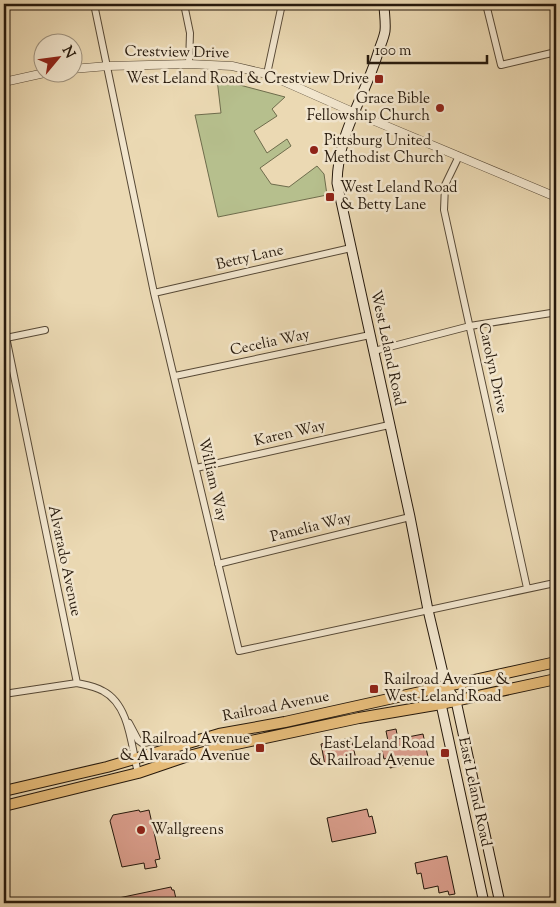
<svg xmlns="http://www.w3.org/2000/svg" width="560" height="907" font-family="'Sorts Mill Goudy',serif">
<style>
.green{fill:#b6bf8d;stroke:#6e6c4c}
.building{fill:#d99d8b;stroke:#26190c}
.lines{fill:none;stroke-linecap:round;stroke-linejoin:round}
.minor-casing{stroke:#574936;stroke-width:8}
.tertiary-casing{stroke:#574936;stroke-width:9}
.secondary-casing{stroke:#26190c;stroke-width:11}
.trunk-casing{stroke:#26190c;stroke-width:12}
.minor{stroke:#f2e6ce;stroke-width:6}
.tertiary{stroke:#f2e6ce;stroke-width:8}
.secondary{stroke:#f2e6ce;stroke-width:9}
.trunk{stroke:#e6bc7a;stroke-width:10}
.poi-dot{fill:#8f2418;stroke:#f2e6ce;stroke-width:2}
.labels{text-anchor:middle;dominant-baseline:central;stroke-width:5;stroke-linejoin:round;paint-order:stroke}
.street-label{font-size:15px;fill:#26190c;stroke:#f2e6ce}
.poi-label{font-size:15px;fill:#26190c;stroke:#f2e6ce;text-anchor:end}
</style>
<rect width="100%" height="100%" fill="#ebd9b3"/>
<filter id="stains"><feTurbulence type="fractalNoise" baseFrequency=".004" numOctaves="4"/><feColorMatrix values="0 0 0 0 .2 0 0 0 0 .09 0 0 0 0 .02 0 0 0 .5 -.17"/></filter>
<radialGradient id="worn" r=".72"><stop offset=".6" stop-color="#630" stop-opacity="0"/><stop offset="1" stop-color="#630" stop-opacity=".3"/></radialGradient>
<path class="green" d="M217 79 285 97 272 109 277 116 254 131 267 153 287 139 291 146 260 168 271 184 289 187 317 166 324 174 327 195 218 217 195 115 221 113Z"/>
<path class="building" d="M396 729 398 739 423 734 428 757 420 759V762L390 768 388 758 384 759 380 743 388 741 386 731Z
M351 738 356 759 325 765 321 744Z
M367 809 369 817 372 816 376 833 332 842 327 818Z
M139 810 140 812 149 810 160 859 155 860 157 867 145 869 144 863 122 867 110 821 113 815Z
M447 856 455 894 449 895 448 891 439 893 438 886 424 889 421 873 417 874 415 863Z
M171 887 172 890H174L177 903H109V900Z"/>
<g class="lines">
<defs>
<path id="minor" d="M94 4 154 293 239 651 550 584
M184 4 190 33 189 64
M486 4 501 65 556 52
M267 74 282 4
M459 156 445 185 444 210 527 588
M154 293 351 248
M4 327 77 683C86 685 94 686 103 691 130 705 131 746 138 773
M6 338 45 330
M374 351 470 326 551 313
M175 376 370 335
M196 468 389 425
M218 564 410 517
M4 694 77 683
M129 723 138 740 142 743 170 740 185 741"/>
<path id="tertiary" d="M72 69 108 66 189 64 232 66 267 74 353 112 556 197
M4 82 49 72"/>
<path id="secondary" d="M384 4C384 12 386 22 385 31 384 38 380 46 378 53 364 99 338 132 337 183L410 517 428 610 446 686 456 701 500 903
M446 686 441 704 484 903"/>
<path id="trunk" d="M4 791 107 767 219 734 285 722 556 662
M4 806 138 773 185 757 227 746 359 718 441 704 556 679"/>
</defs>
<use href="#minor" class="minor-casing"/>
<use href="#tertiary" class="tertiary-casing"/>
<use href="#secondary" class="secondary-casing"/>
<use href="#trunk" class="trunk-casing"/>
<use href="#minor" class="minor"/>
<use href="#tertiary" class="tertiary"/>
<use href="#secondary" class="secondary"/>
<use href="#trunk" class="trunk"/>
</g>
<g class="poi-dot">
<rect x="374" y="74" width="10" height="10" rx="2.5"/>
<circle cx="440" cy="108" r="5"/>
<circle cx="314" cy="150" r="5"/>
<rect x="325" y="192" width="10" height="10" rx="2.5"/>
<rect x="369" y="684" width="10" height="10" rx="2.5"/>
<rect x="255" y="743" width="10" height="10" rx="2.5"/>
<rect x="440" y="748" width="10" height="10" rx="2.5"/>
<circle cx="141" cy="830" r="5"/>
</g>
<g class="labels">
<g class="street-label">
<text transform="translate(177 53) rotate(1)">Crestview Drive</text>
<text transform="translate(250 258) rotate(-13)">Betty Lane</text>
<text transform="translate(270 343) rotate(-12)">Cecelia Way</text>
<text transform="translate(387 348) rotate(78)">West Leland Road</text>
<text transform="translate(492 368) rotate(78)">Carolyn Drive</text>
<text transform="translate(290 434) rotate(-13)">Karen Way</text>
<text transform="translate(212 480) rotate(77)">William Way</text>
<text transform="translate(311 528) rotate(-14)">Pamelia Way</text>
<text transform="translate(64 561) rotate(78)">Alvarado Avenue</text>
<text transform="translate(276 707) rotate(-11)">Railroad Avenue</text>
<text transform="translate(474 792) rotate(78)">East Leland Road</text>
</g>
<g class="poi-label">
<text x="369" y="79">West Leland Road &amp; Crestview Drive</text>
<text x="430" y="99">Grace Bible<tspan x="430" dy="17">Fellowship Church</tspan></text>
<text x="324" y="141" text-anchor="start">Pittsburg United<tspan x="324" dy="17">Methodist Church</tspan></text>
<text x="340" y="188" text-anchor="start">West Leland Road<tspan x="340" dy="17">&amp; Betty Lane</tspan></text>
<text x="384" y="680" text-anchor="start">Railroad Avenue &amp;<tspan x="384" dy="17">West Leland Road</tspan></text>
<text x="250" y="739">Railroad Avenue<tspan x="250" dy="17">&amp; Alvarado Avenue</tspan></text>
<text x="435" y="744">East Leland Road<tspan x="435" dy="17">&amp; Railroad Avenue</tspan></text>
<text x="151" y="830" text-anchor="start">Wallgreens</text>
</g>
</g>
<rect width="560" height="907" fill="none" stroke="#ebd9b3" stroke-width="20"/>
<rect x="5" y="5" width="550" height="897" fill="none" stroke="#26190c" stroke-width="2.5"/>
<rect x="10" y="10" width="540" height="887" fill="none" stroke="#26190c"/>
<g transform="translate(58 58) rotate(61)"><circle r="24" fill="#f2e6ce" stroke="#a09480"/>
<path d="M0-4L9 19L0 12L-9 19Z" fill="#8f2418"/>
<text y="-8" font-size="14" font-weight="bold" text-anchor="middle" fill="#26190c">N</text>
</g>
<path d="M368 55v8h119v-8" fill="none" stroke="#26190c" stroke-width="2.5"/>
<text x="375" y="55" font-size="15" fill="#26190c" stroke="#f2e6ce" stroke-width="4" paint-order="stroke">100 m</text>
<rect width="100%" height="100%" filter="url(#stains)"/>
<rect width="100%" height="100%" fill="url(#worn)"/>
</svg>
